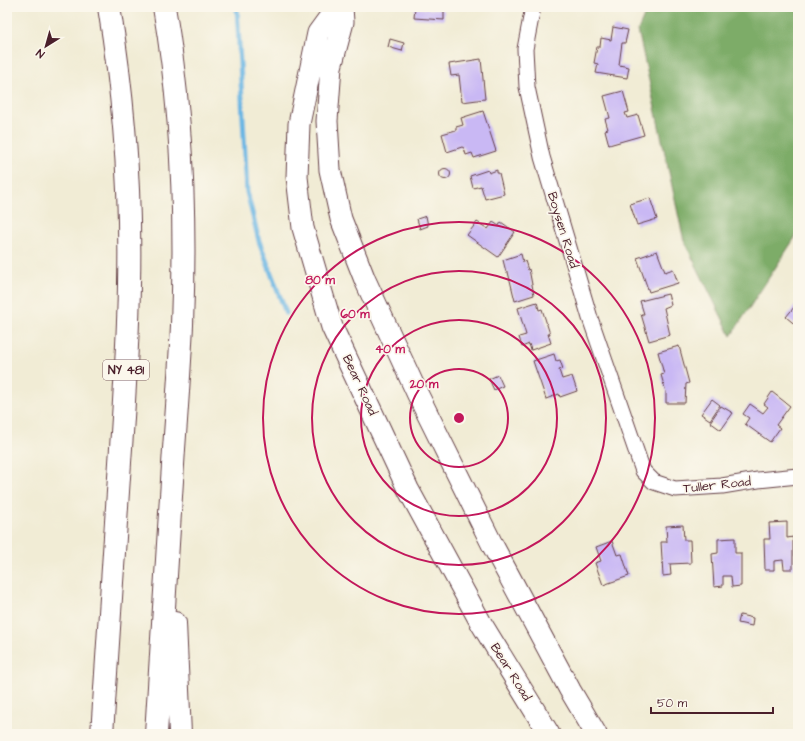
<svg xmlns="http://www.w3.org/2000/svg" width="805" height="741" font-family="'Architects Daughter',sans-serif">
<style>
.forest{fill:#7dac67;stroke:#646649}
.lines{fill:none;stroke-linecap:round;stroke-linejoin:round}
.stream{stroke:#6ab6e3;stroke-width:5}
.building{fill:#c9b8f4}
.street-casing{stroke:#633e44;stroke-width:17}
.secondary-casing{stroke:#633e44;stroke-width:23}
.highway-casing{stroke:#633e44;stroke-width:24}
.street{stroke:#fff;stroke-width:15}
.secondary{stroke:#fff;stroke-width:21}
.highway{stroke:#fff;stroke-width:22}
.ring{fill:none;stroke:#c2185b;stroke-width:2}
.labels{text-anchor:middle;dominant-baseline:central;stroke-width:3.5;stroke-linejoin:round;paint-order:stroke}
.shield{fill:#fbf7ec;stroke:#7f6065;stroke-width:1}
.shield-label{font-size:12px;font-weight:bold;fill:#4a1f2b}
.street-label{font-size:13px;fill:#4a1f2b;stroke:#fbf7ec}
.centre{fill:#c2185b;stroke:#fbf7ec;stroke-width:2}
.ring-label{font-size:12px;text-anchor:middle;font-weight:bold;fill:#c2185b;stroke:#fbf7ec;stroke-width:3.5;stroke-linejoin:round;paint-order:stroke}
</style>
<rect width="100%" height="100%" fill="#fbf7ec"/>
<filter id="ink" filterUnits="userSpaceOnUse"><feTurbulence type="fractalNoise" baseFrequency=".025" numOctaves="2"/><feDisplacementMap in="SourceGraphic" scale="8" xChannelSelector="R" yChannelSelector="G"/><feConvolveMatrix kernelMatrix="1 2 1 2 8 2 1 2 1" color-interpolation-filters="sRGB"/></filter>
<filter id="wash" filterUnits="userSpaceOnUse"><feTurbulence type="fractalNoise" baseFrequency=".012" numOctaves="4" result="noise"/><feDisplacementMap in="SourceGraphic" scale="16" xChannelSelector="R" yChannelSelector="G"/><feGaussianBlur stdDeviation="0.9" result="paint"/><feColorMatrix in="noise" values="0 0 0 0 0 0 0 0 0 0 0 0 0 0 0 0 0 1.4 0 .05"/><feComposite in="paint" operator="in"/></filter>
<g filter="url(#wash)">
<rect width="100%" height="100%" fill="#f1ecd5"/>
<path class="forest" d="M648 7H798V233L731 336 684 241 638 30Z"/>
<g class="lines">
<path class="stream" d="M237 7 247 192 259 241 286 313"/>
</g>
<g id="blocks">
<path class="building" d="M415 8 444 10V20L414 18Z
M613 27 628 30 625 43H622L619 65 629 67 627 78 596 73 598 64 594 63 597 47H600L601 38 611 40Z
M390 39 404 43 402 51 388 47Z
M481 59 485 99 462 102 459 75 451 76 449 64Z
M623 91 629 112 625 113 627 118 638 115 644 135 609 145 605 130 608 129 605 119 610 118 604 96Z
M483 111 496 151 474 158 472 153 466 155 464 148 462 147 447 152 442 134 456 130V127L463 125 461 118Z
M439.5 174a5.5 5.5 0 1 1 11 0a5.5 5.5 0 1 1-11 0Z
M488 170 489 173 497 170V173H499L504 194 485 199 481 186 473 188 470 176Z
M650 198 657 219 637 225 630 204Z
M426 216 428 226 420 229 417 219Z
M477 222 488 229 493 222 499 226 501 222 515 232 498 257 467 235Z
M657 251 665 272 673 269 678 283 649 292 637 258Z
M521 254 523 262 525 261 528 270 529 269 534 295 515 301 508 272H506L503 260Z
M668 294 671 305 664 308 670 335 649 341 641 314H644L640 301Z
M537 302 539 310 542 309 550 334H548L551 343 531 350 529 344 522 347 519 337 526 335 518 308Z
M795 306 798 308V327L786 317Z
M679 346 689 383 686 384 685 403H666V392L661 375 664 374 658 352Z
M554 354 556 361 560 360 563 369 559 370 562 379 572 376 577 391 560 397 559 394 546 399 533 361Z
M498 375 503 386 494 390 489 379Z
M772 392 790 406 776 425 780 428 770 442 745 424 749 418 743 414 750 404 763 413 768 407 764 404Z
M712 399 720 405 710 420 701 414Z
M721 406 733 413 721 430 710 422Z
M787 522V538L793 537V569H784L783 560 774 561V570H765L764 539H770L769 523Z
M683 525 684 540H690L691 563 670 564 671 575 663 576 661 542H667L666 526Z
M735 538V553H741V586L732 587 731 576H723V586L714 587 712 554 718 553V539Z
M612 541 617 555 622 554 629 576 603 585 595 563 601 561 596 547Z
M740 615 753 618 752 626 738 623Z"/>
</g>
</g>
<g filter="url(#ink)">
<use href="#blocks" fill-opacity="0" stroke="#633e44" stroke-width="1"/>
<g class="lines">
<defs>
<path id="street" d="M533 7 525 49 527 87 542 157 590 318 643 471 654 482 675 489 722 486 758 480 798 476"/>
<path id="secondary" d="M337 7 318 33 299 124 297 177 303 228 332 327 408 489 481 623 549 734
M342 7 343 22 331 67 327 121 330 170 341 219 365 280 418 395 493 546 570 690 596 734"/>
<path id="highway" d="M175 623 180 734
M102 734C107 663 111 593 116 522 121 443 128 364 129 284 131 192 124 98 109 7
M156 734C162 639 168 544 174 449 177 407 180 366 182 325 186 222 182 109 164 7"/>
</defs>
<use href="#street" class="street-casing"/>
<use href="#secondary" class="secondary-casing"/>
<use href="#highway" class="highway-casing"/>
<use href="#street" class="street"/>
<use href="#secondary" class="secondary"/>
<use href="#highway" class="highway"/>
</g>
</g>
<g class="ring">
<circle cx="459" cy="418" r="49"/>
<circle cx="459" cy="418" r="98"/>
<circle cx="459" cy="418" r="147"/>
<circle cx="459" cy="418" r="196"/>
</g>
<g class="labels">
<rect class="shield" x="103" y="360" width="46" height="20" rx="3"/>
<g class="shield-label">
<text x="126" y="370">NY 481</text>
</g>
<g class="street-label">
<text transform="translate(563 230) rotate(73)">Boysen Road</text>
<text transform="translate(360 385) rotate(65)">Bear Road</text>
<text transform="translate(717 485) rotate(-6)">Tuller Road</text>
<text transform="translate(511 672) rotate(58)">Bear Road</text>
</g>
</g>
<circle cx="459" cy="418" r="6" class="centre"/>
<g class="ring-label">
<text x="320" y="284">80 m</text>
<text x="355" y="318">60 m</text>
<text x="390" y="353">40 m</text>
<text x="424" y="388">20 m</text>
</g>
<rect width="805" height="741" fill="none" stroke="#fbf7ec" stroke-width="24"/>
<g transform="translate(46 46) rotate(217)" stroke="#fbf7ec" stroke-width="3" paint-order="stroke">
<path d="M0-3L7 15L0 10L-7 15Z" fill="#4a1f2b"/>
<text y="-6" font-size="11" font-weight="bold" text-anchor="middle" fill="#4a1f2b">N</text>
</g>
<path d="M651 707v6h122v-6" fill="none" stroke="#4a1f2b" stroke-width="2"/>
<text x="657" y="707" font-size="12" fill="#4a1f2b" stroke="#fbf7ec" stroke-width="3" paint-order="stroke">50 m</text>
</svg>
